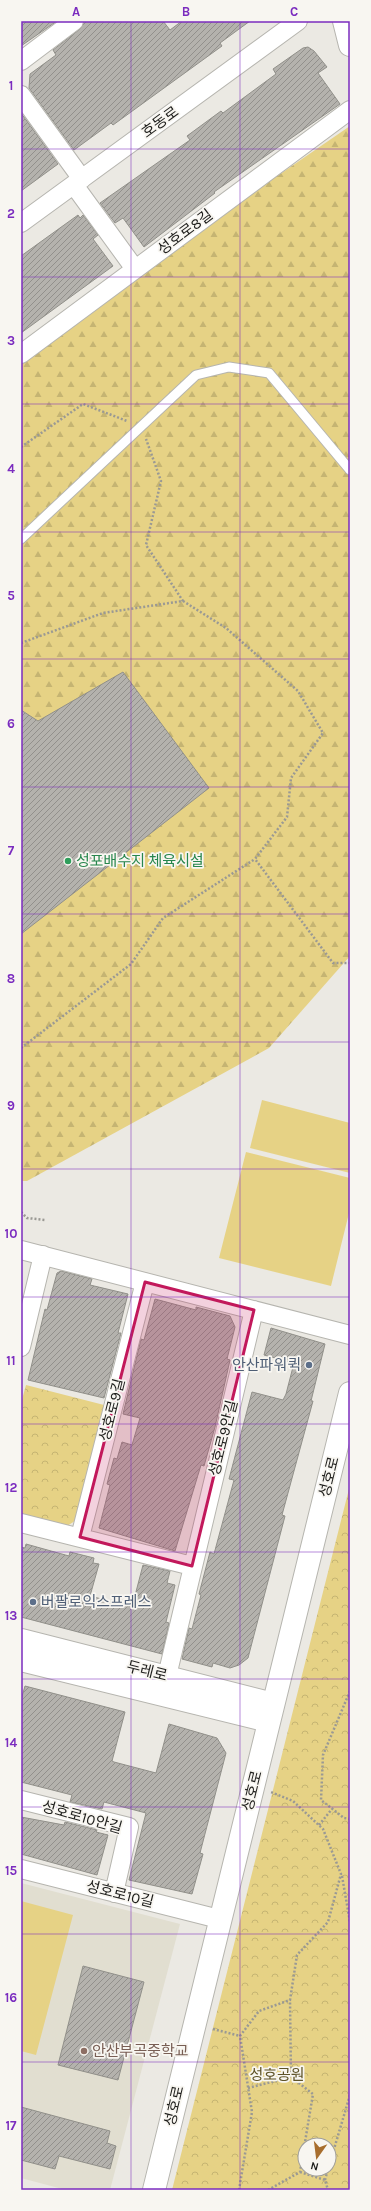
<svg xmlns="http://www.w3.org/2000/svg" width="371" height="2211" font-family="Karla,'Noto Sans KR',sans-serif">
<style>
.built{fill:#e1ded0}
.grass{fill:#e6d285}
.forest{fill:url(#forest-firs)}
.park{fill:url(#park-crowns);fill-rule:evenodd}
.building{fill:url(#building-hatch);stroke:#91908a}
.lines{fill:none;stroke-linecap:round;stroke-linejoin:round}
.service-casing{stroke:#b6b5af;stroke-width:11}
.minor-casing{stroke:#b6b5af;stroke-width:20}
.tertiary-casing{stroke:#b6b5af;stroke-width:24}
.path{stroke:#9a9994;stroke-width:2.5;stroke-dasharray:2 2;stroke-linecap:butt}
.service{stroke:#fff;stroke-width:9}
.minor{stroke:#fff;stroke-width:18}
.tertiary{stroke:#fff;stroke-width:22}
.marked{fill:#c2185b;fill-opacity:0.2;stroke:#c2185b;stroke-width:3;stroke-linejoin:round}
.grid{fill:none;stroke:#7b2cbf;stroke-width:1;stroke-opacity:0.55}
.leisure-dot{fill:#2e9e5b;stroke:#f8f6f1;stroke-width:1.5}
.service-dot{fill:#5c6f8a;stroke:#f8f6f1;stroke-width:1.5}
.education-dot{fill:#8d6e63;stroke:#f8f6f1;stroke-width:1.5}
.labels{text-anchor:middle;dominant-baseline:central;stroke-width:3.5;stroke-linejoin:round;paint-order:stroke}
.street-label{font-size:15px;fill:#1d1d1b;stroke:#f8f6f1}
.leisure-label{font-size:15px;fill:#27864d;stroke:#f8f6f1;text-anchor:start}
.service-label{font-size:15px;fill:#4e5e75;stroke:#f8f6f1;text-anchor:end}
.education-label{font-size:15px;fill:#785e54;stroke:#f8f6f1;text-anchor:start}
.park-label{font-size:15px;fill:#5e5327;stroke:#f8f6f1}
.neatline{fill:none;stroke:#7b2cbf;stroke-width:1.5}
.grid-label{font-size:13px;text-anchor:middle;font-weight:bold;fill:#7b2cbf}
</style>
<defs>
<pattern id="forest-firs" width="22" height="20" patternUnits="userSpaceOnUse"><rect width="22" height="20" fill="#e6d285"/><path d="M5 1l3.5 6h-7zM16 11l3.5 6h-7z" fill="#c5b472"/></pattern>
<pattern id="park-crowns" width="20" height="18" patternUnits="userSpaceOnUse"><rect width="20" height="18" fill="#e6d285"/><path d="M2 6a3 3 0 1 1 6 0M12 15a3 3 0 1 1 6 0" fill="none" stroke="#c5b472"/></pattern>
<pattern id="building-hatch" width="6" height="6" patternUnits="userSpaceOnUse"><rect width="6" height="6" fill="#b4b2ad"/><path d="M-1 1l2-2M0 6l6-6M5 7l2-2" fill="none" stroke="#92908c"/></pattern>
</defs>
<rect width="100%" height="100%" fill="#ebe9e3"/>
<path class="built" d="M21 1883 180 1924 110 2190H66L21 2178Z"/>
<path class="grass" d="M262 1100 350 1123V1173L250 1148Z
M246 1152 350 1178V1209L331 1286 219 1258Z
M21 1901 73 1915 36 2055 21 2051Z"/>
<path class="forest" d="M350 126V956L269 1048 27 1181H21V364L184 240Z"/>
<path class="park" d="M26 1385 108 1406 78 1519 67 1526 21 1514V1403Z
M350 1485V2190H172ZM305 2145H329V2169H305Z"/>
<path class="building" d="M21 21H57L21 46Z
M84 21H163L170 30 182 21H250L220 43 222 46 113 125 111 123 74 150 29 88 30 74 56 55 53 50 80 29Z
M308 47 314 51 327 67 318 73 340 104 214 192 215 193 144 247 123 218 115 223 100 203 190 140 187 136 221 111 223 113 276 74 273 69 303 48Z
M21 113 58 164 21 191Z
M78 215 80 218 83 215 98 235 93 239 113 266 21 333V256Z
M123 672 209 788 21 934V710L38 721Z
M61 1271 92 1279 90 1285 128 1294 118 1333H121L104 1398 28 1380 45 1309 47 1310 57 1273Z
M155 1299 196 1310V1307L230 1316 235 1327 227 1359 230 1360 215 1427 204 1466 201 1465 175 1551 99 1528 110 1485 107 1484 114 1458 117 1459 122 1442 132 1445 140 1418 123 1414 141 1339 144 1340Z
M271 1328 325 1344 311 1401H313L282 1515 285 1516 248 1658 239 1665 230 1668 213 1663 212 1667 182 1659 189 1628 192 1629 201 1595 199 1594 210 1552 214 1554 234 1480 229 1479 252 1392 283 1400 286 1394 294 1363 264 1355Z
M26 1544 69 1556 70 1552 94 1558 93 1563 99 1564 90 1596 132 1607 143 1565 170 1571 167 1583 175 1585 166 1622 169 1623 162 1654 21 1617V1547L25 1548Z
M25 1686 125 1712 112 1761 114 1762 156 1773 169 1724 217 1738 226 1753 200 1853 203 1854 192 1894 129 1880 146 1813 104 1802 102 1809 70 1802 72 1795 21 1782V1700Z
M21 1817 64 1825 65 1822 97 1830 96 1832 108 1835 97 1875 21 1854Z
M83 1966 144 1982 118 2080 58 2065Z
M21 2107 110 2131 107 2143 116 2146 110 2169 59 2156 55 2169 21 2160Z"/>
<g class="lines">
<defs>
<path id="service" d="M21 539 196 375 229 367 269 373 350 470"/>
<path id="minor" d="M21 61 74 21
M21 95 82 179
M74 185 135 269
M21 223 298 21
M21 354 350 110
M21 1250 350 1335
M21 1347 43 1255
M21 1523 192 1566
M80 1537 145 1282
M167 1676 254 1310
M21 1800 129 1827 114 1893
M21 1869 219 1919"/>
<path id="tertiary" d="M344 21 350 45
M21 1640 273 1704
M21 1660 269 1721
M154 2190 350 1393"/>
</defs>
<use href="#service" class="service-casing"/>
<use href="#minor" class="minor-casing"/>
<use href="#tertiary" class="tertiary-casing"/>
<path class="path" d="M21 447 83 404 127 421
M183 601 226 628 298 691 323 733 291 778 287 817 255 859 333 963H350
M21 643 103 613 183 601 146 545 161 481 146 439
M21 1048 131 964 163 918 255 859
M21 1212 27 1218 45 1220
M350 1691 323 1755 321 1800 344 1818 350 1819
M319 1825 332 1809
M342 1876 350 1922
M213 2029 240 2036
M248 2088 291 2077
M329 2166 350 2095
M300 2172 325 2180 328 2190
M325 2180 328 2169
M239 2190 252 2112 240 2036 259 2011 290 2000 297 1955 328 1922 341 1874 323 1829 293 1801 271 1792
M268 2190 300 2172 313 2094 291 2077 290 2000"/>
<use href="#service" class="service"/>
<use href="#minor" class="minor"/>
<use href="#tertiary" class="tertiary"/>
</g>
<path class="marked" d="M145 1282 254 1310 192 1566 80 1537Z"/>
<path class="grid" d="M131 21V2190M240 21V2190M21 149H350M21 277H350M21 404H350M21 532H350M21 659H350M21 787H350M21 914H350M21 1042H350M21 1169H350M21 1297H350M21 1424H350M21 1552H350M21 1679H350M21 1807H350M21 1934H350M21 2062H350"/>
<circle class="leisure-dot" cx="68" cy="861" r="4"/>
<g class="service-dot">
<circle cx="309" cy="1365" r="4"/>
<circle cx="33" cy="1602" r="4"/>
</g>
<circle class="education-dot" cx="84" cy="2051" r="4"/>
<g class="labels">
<g class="street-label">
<text transform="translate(160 122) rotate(-36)">호동로</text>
<text transform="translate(185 232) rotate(-37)">성호로8길</text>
<text transform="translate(112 1410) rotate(-76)">성호로9길</text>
<text transform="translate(223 1438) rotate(-76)">성호로9안길</text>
<text transform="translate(329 1477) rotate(-76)">성호로</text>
<text transform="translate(147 1671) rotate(14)">두레로</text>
<text transform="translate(252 1791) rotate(-76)">성호로</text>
<text transform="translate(82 1817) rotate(16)">성호로10안길</text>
<text transform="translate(120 1894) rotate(14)">성호로10길</text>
<text transform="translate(174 2106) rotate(-77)">성호로</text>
</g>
<g class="leisure-label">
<text x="76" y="861">성포배수지 체육시설</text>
</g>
<g class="service-label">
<text x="301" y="1365">안산파워퀵</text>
<text x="41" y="1602" text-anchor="start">버팔로익스프레스</text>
</g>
<g class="education-label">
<text x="92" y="2051">안산부곡중학교</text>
</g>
<g class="park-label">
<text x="277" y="2075">성호공원</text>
</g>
</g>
<rect width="371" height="2211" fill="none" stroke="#f8f6f1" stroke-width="44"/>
<g transform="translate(317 2157) rotate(194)"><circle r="19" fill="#f8f6f1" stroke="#a09f9b"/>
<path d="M0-3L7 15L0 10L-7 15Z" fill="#a86e2e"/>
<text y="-6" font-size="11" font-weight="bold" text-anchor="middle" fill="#1d1d1b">N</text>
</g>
<rect x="22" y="22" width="327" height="2167" class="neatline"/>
<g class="grid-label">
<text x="76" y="16">A</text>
<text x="186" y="16">B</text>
<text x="294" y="16">C</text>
<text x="11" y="90">1</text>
<text x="11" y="218">2</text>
<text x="11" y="345">3</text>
<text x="11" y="473">4</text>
<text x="11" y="600">5</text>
<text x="11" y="728">6</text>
<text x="11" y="855">7</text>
<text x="11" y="983">8</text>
<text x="11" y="1110">9</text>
<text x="11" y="1238">10</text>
<text x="11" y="1365">11</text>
<text x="11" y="1492">12</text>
<text x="11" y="1620">13</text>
<text x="11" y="1747">14</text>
<text x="11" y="1875">15</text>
<text x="11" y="2002">16</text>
<text x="11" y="2130">17</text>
</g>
</svg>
